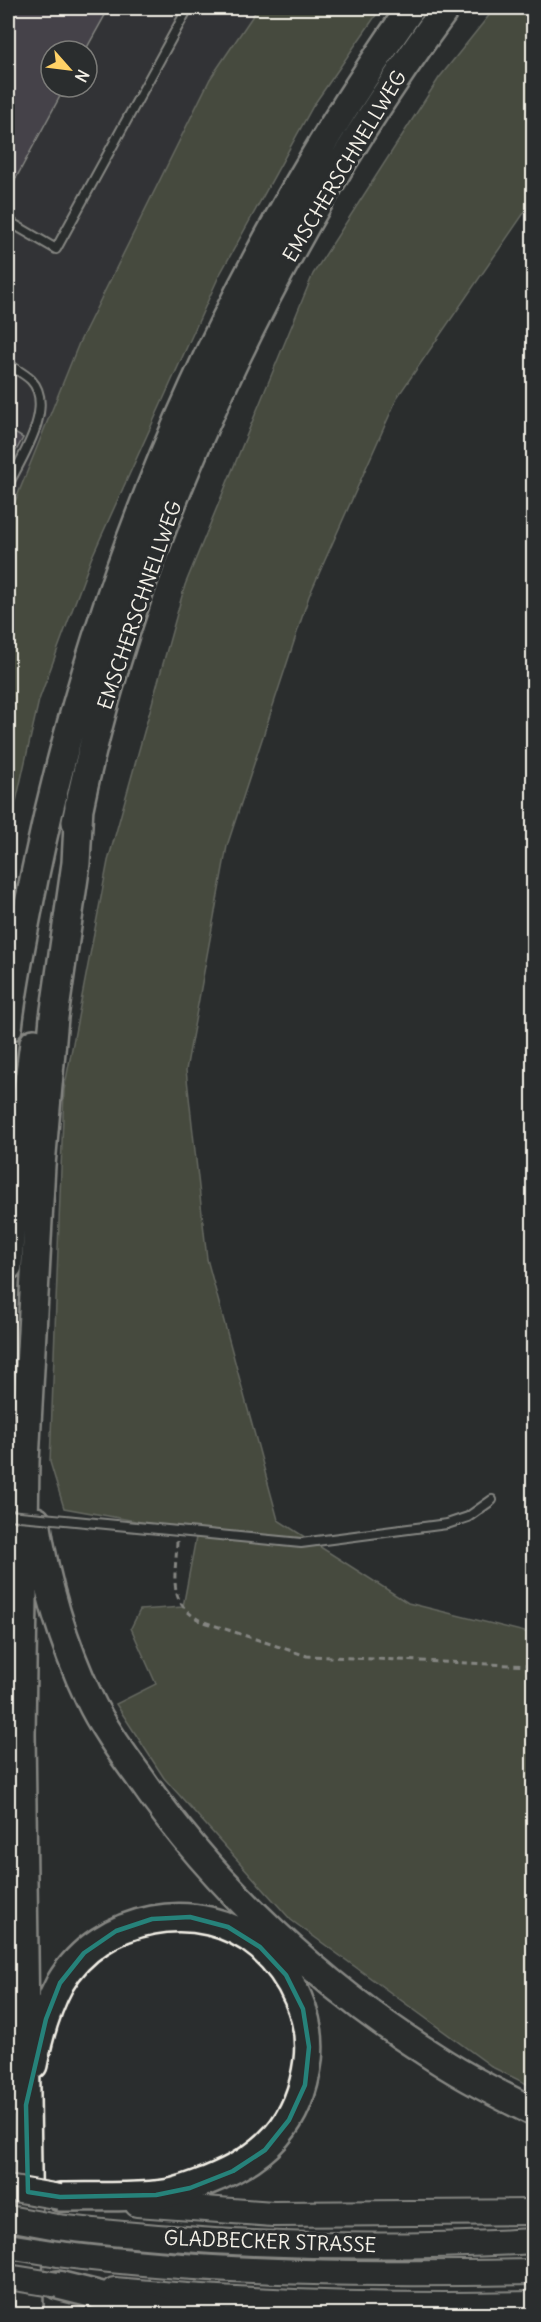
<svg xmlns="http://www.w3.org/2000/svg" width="541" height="2322" font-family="Delius,sans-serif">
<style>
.built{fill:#3c3b41;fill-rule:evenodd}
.green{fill:#676d53;stroke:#aeaf9e;stroke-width:1.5}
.building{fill:#665c6c;stroke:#f4f1e8;stroke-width:1.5}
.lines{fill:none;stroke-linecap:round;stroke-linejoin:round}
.service-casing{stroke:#f4f1e8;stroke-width:12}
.trunk-casing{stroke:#f4f1e8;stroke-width:28}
.motorway-casing{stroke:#f4f1e8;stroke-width:32}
.path{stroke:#f4f1e8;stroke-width:3;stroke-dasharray:6 4.5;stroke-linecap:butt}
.service{stroke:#2a2d2e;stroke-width:8}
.trunk{stroke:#2a2d2e;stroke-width:24}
.motorway{stroke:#2a2d2e;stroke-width:27}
.service-bridge-casing{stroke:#f4f1e8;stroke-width:12;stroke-linecap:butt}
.trunk-bridge-casing{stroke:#f4f1e8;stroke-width:28;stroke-linecap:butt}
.service-bridge{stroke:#2a2d2e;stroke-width:8}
.trunk-bridge{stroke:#2a2d2e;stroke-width:24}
.marked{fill:none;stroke:#26827a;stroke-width:4.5;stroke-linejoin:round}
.labels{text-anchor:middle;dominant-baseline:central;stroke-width:6;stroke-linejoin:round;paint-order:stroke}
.street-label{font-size:20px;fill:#f4f1e8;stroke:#2a2d2e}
</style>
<rect width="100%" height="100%" fill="#2a2d2e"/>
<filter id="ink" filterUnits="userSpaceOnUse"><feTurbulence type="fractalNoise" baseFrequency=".0167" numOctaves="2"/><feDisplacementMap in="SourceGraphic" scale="12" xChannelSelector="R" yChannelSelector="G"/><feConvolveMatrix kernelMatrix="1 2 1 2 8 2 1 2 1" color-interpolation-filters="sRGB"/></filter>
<g filter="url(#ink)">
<path class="built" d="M8 8H258L210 79 79 343 8 519ZM51 51H87V87H51Z"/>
<path class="green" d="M258 8H381L313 106 219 276 91 559 39 700 8 837V519L79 343 210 79Z
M495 8H533V200L398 396 309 596 227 846 186 1070 207 1259 278 1520 408 1603 533 1634V2087L494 2068 291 1920 164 1778 116 1704 156 1684 131 1628 140 1610 183 1607 197 1532 64 1508 50 1462 64 1090 108 861 185 585 313 274 439 78Z"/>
<path class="building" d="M8 8H109L85 51H51V87H65L8 193Z
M8 429 23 438 8 465Z"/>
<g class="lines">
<defs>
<path id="service" d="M8 221 56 249 188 8
M8 364C15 369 25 374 31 380 56 406 21 459 8 485
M65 1520 301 1543 447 1524 468 1517 492 1500"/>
<path id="trunk" d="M137 2204 273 2214 534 2212
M57 2227C215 2246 374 2250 534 2241
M58 2254C216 2274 375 2275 534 2272
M114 2290C253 2303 394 2307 534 2304"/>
<path id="motorway" d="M76 822C134 536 274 242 446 8
M8 1028C14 976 25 925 35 874 100 559 226 271 411 8
M8 1266 12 1207 34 1043
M36 1521C45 1580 63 1643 89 1698 102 1726 122 1753 140 1778 215 1887 323 1987 434 2057 466 2078 500 2095 534 2112
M33 2065C38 2039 47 2007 60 1983 99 1915 201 1895 261 1947 292 1975 313 2018 308 2060 300 2124 266 2158 207 2181 191 2187 173 2194 155 2195 124 2198 91 2196 60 2197
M58 2285 175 2314
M29 2314 21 1734 25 1461 41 1165 54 1017 76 863 79 805"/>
</defs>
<use href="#service" class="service-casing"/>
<use href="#trunk" class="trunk-casing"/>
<use href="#motorway" class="motorway-casing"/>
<path class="path" d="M177 1541C176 1576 166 1602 201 1621L307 1656 534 1666"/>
<use href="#service" class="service"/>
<use href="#trunk" class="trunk"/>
<use href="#motorway" class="motorway"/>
<defs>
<path id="service-bridge" d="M8 1515 65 1520"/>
<path id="trunk-bridge" d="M8 2188 60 2197
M8 2218 57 2227
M8 2246 58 2254
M8 2277 58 2285"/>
</defs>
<use href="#service-bridge" class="service-bridge-casing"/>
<use href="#trunk-bridge" class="trunk-bridge-casing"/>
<use href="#service-bridge" class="service-bridge"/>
<use href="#trunk-bridge" class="trunk-bridge"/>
</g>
</g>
<path d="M0 0H541V2322H0ZM190 1917 228 1927 260 1947 286 1975 303 2009 309 2047 305 2085 289 2120 265 2150 233 2171 190 2188 156 2195 60 2197 28 2192 26 2105 46 2019 60 1983 84 1953 116 1931 152 1919Z" fill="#2a2d2e" fill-opacity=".55" fill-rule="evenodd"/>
<path class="marked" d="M190 1917 228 1927 260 1947 286 1975 303 2009 309 2047 305 2085 289 2120 265 2150 233 2171 190 2188 156 2195 60 2197 28 2192 26 2105 46 2019 60 1983 84 1953 116 1931 152 1919Z"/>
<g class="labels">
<g class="street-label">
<text transform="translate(344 166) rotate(-59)">EMSCHERSCHNELLWEG</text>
<text transform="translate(139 605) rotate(-71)">EMSCHERSCHNELLWEG</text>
<text transform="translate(270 2241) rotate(2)">GLADBECKER STRASSE</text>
</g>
</g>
<rect width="541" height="2322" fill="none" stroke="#2a2d2e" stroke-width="30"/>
<rect x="15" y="15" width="511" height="2292" fill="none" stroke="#f4f1e8" stroke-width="2" filter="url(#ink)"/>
<g transform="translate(69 69) rotate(118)"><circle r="28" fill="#2a2d2e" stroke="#7b7b78" stroke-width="1.5"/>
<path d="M0-4.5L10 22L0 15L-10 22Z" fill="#ffd166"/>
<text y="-9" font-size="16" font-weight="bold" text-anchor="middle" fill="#f4f1e8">N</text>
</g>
</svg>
